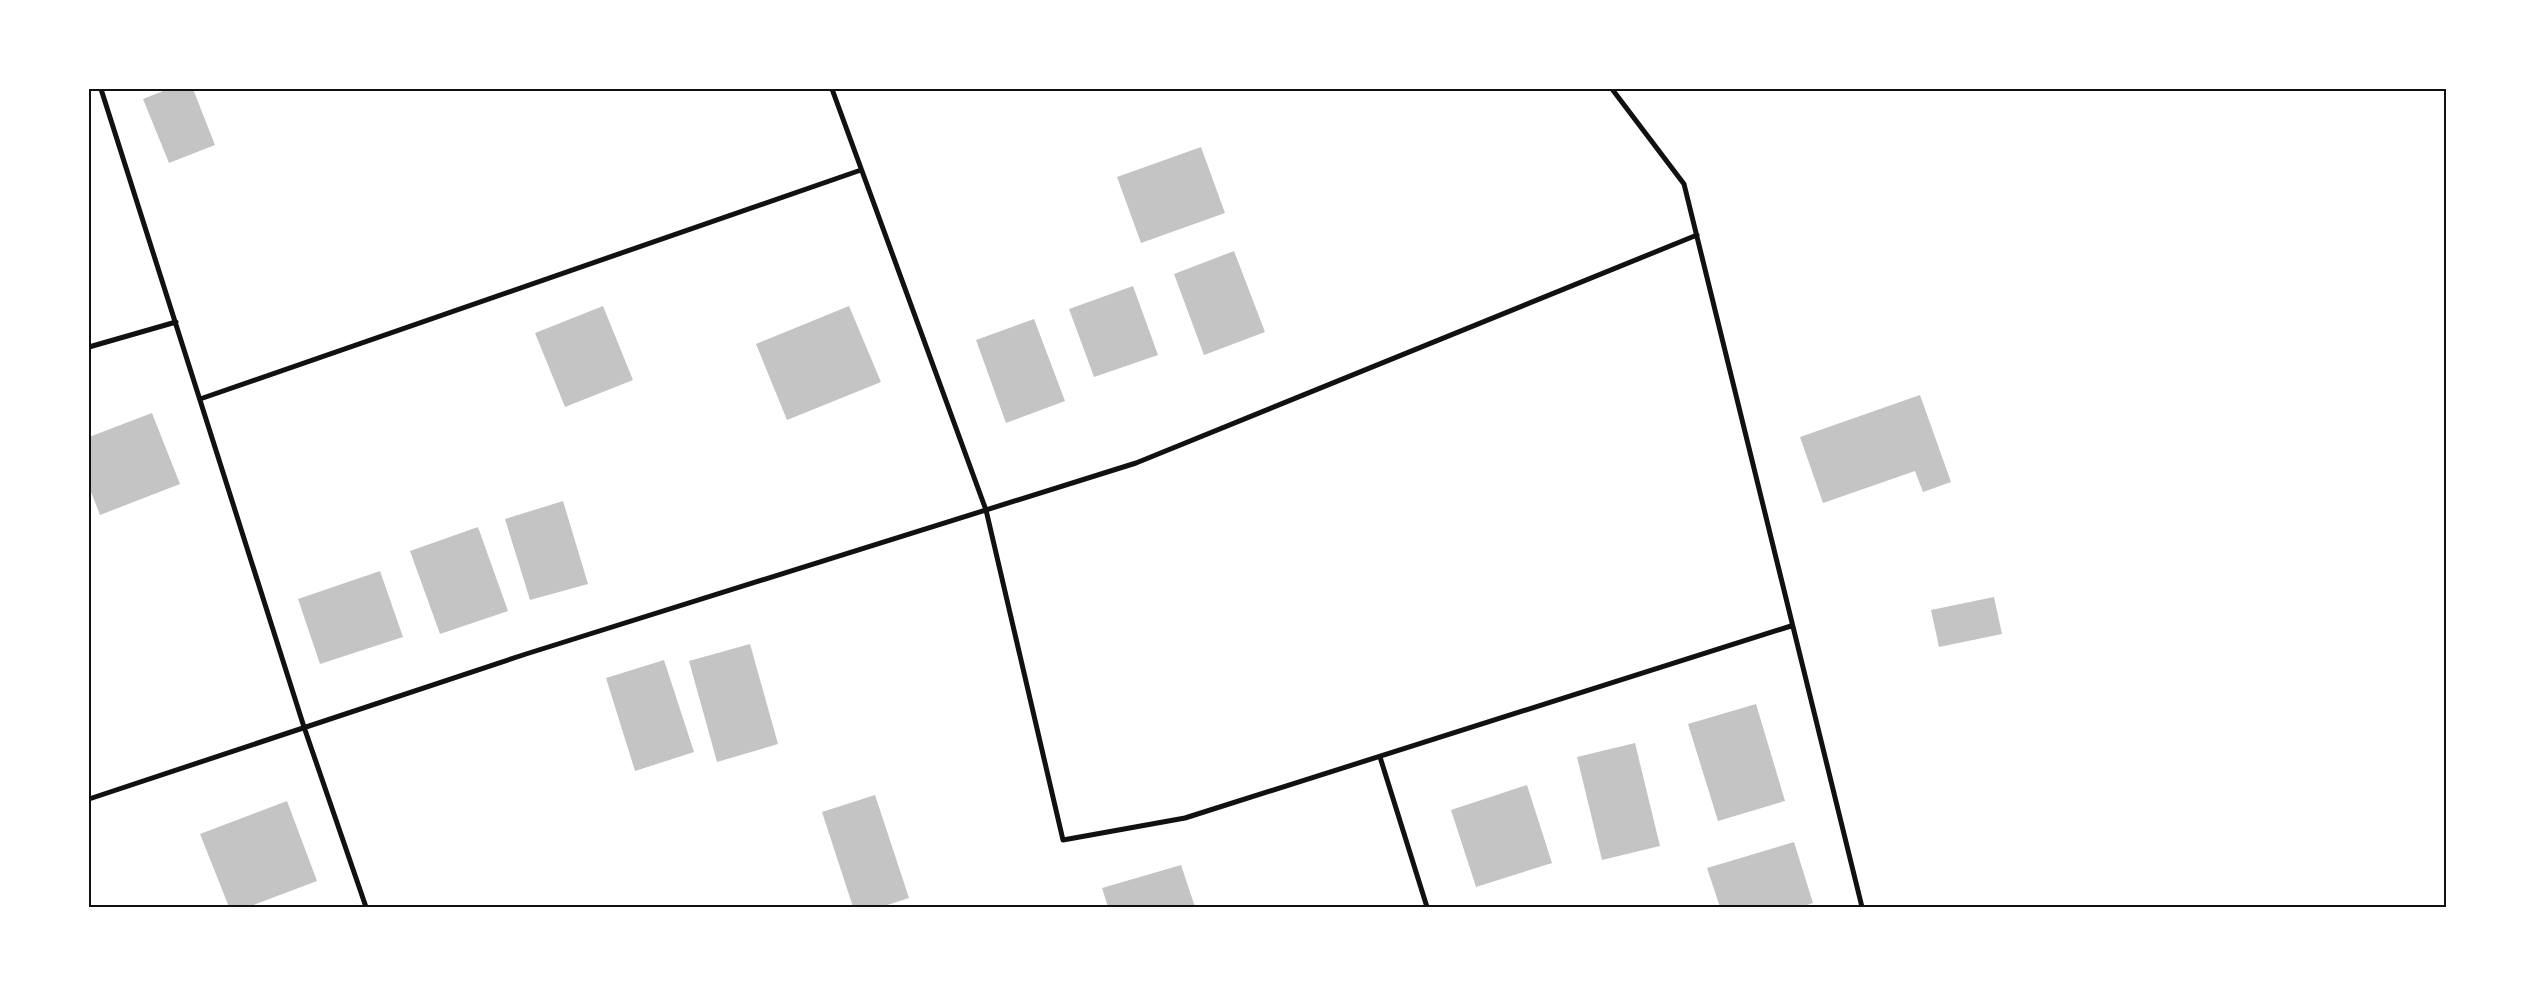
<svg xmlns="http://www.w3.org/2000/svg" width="2535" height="996" font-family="'Zilla Slab',serif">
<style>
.building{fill:#c4c4c4}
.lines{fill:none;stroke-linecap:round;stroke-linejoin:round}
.minor{stroke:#111;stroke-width:5}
.neatline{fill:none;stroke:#111;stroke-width:2}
</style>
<rect width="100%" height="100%" fill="#fff"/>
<path class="building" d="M168 89H193L215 145 169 163 143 99Z
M1201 147 1225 213 1141 243 1117 177Z
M1234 251 1265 332 1204 355 1174 274Z
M1133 286 1158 355 1094 377 1069 309Z
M603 306 633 380 565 407 535 333Z
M849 306 881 382 787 420 756 344Z
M1034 319 1065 401 1006 423 976 340Z
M1920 395 1951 482 1923 492 1915 471 1823 503 1800 437Z
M152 413 180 484 100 515 89 487V437Z
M563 501 588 584 530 600 505 519Z
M478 527 508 611 440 634 410 551Z
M380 571 403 637 320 664 298 599Z
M1994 597 2002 634 1939 647 1931 610Z
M750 644 778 744 717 762 689 661Z
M664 660 694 752 635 771 606 678Z
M1756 704 1785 801 1718 821 1688 724Z
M1635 743 1660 846 1602 860 1577 757Z
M1527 785 1552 863 1476 887 1451 810Z
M875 795 909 898 881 907H853L822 812Z
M287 801 317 881 248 907H229L200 834Z
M1794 842 1813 903 1801 907H1720L1707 868Z
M1181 865 1195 907H1108L1102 888Z"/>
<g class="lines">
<path class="minor" d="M101 89 304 727 366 907
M832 89 986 510 1063 840 1185 818 1791 626
M1612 89 1684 184 1862 907
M89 347 176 322
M200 399 861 170
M1380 757 1427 907
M89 799 526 654 1136 463 1697 235"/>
</g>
<rect width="2535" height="996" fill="none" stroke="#ffffff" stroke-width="180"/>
<rect x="90" y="90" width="2355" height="816" class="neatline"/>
</svg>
